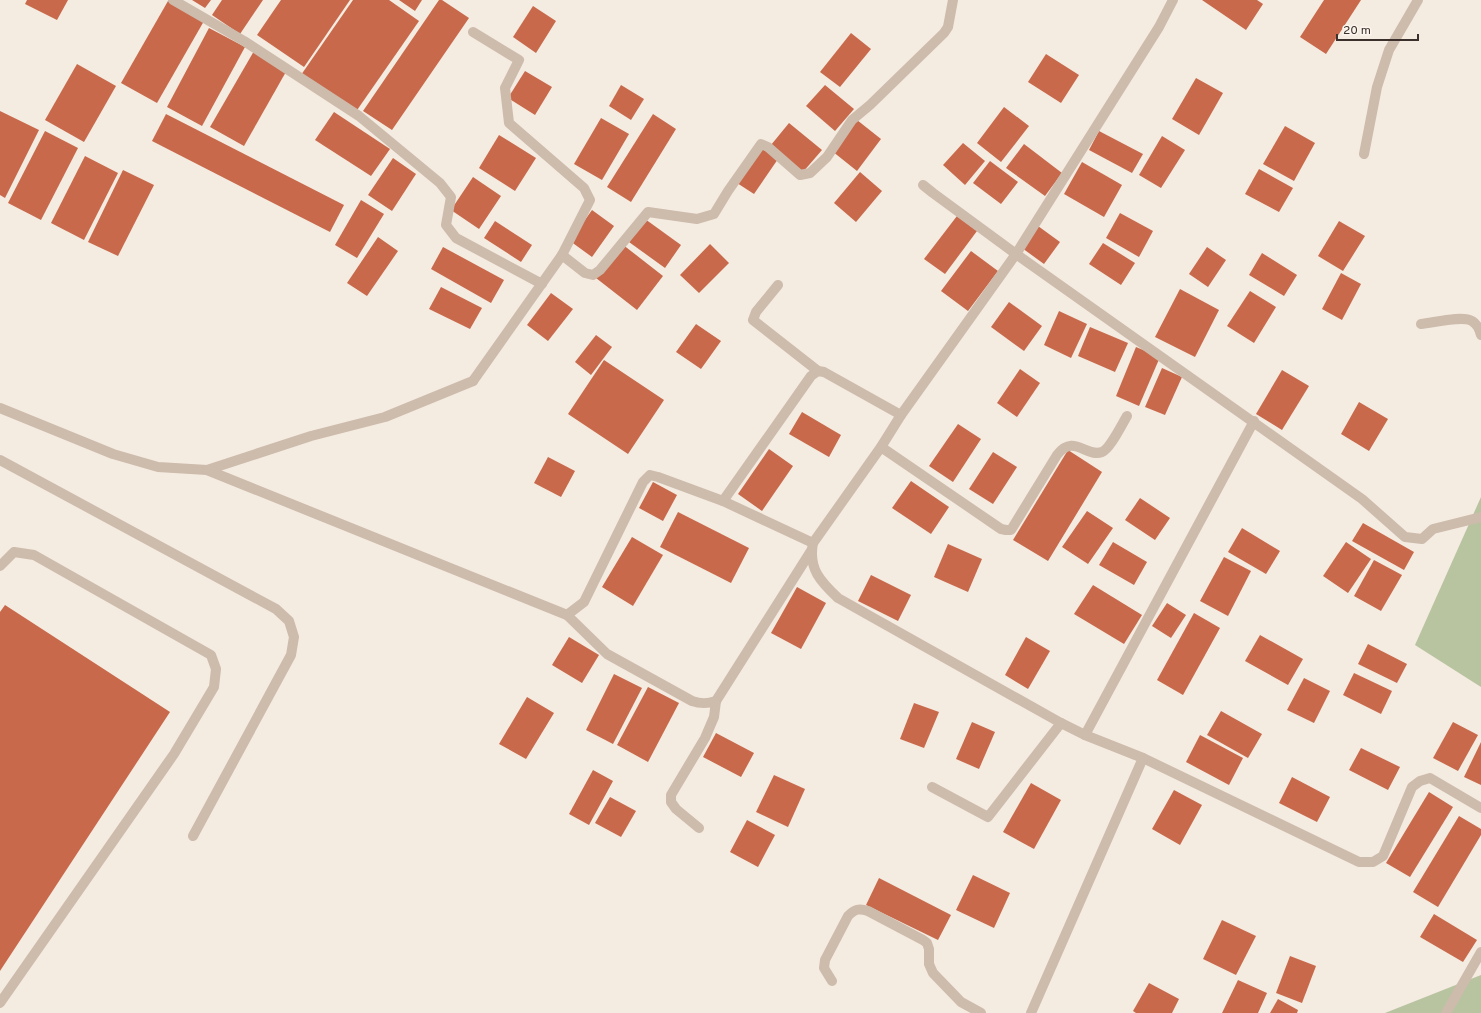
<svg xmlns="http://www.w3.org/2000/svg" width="1481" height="1013" font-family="Overpass,sans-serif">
<rect width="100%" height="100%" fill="#f4ebe1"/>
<g fill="#b8c4a0">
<polygon points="1481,497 1481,687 1415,645"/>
<polygon points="1481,975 1481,1013 1385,1013"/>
</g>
<g fill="#c8694b">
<polygon points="27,0 68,0 57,20 25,4"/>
<polygon points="192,0 211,0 205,8"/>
<polygon points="222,0 263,0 240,34 212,15"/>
<polygon points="281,0 350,0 304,67 257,35"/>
<polygon points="353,0 389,0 419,21 355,113 301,75"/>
<polygon points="399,0 422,0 415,11"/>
<polygon points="439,0 442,0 469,18 392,130 363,111"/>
<polygon points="1202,0 1257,0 1263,4 1246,30"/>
<polygon points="1324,0 1361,0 1326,54 1300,37"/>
<polygon points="168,1 204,21 157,103 121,83"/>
<polygon points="533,6 556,21 536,53 513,37"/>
<polygon points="209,28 245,47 202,126 167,107"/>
<polygon points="851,33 871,49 840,87 820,72"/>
<polygon points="254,51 287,70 244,146 210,127"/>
<polygon points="1046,54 1079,75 1061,103 1028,82"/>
<polygon points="77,64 116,86 84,142 45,120"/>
<polygon points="525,71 552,87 535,115 508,98"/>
<polygon points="1196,78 1223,93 1199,135 1172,119"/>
<polygon points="621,85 644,99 631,120 609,106"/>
<polygon points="825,85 854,109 835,131 806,106"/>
<polygon points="1004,107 1029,126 1001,162 977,143"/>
<polygon points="0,111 39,130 5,198 0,195"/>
<polygon points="334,112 390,149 371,176 315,140"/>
<polygon points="166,114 344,205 330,232 152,141"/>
<polygon points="653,114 676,129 631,202 607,187"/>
<polygon points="601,118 629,134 602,180 574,164"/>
<polygon points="857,120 881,139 857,171 832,151"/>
<polygon points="789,123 822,150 803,172 771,145"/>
<polygon points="1285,126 1315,143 1294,181 1263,164"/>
<polygon points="45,131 78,148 41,220 8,203"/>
<polygon points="1099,131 1143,154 1132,173 1089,150"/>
<polygon points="499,135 536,158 515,191 479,168"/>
<polygon points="1162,136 1185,150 1161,188 1139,175"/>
<polygon points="963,143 985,161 965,185 943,165"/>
<polygon points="1024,144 1062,173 1045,196 1006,168"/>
<polygon points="761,148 778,159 754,194 737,183"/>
<polygon points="85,156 118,173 84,240 51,223"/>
<polygon points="393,158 416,174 392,211 368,195"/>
<polygon points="990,161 1018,182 1001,204 973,183"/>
<polygon points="1082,162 1122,185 1104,217 1064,194"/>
<polygon points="1259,169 1293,188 1279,212 1245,194"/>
<polygon points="123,170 154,185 118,256 88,242"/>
<polygon points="860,172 882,191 856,222 834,203"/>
<polygon points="473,177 501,196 479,229 451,210"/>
<polygon points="361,200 384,214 357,258 335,245"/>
<polygon points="592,210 614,226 592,257 570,241"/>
<polygon points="1120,213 1153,231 1139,257 1106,238"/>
<polygon points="957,216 977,231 945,274 924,259"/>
<polygon points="645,219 681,245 665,268 629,242"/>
<polygon points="495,221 532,245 521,262 484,238"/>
<polygon points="1339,221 1365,236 1343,271 1318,256"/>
<polygon points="1038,226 1060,242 1044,264 1022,248"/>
<polygon points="378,237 398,251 367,296 347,283"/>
<polygon points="1103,243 1135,263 1121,285 1089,264"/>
<polygon points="622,244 663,276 637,310 596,278"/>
<polygon points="710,244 729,263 699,293 680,275"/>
<polygon points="443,247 504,280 491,303 431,269"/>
<polygon points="1207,247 1226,260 1208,287 1189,274"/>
<polygon points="971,251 998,271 968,311 941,291"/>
<polygon points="1262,253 1297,275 1284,296 1249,275"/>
<polygon points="1341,273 1361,284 1342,320 1322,309"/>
<polygon points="441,287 482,308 470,329 429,309"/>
<polygon points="1180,289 1219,310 1195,357 1155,337"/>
<polygon points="1250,291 1276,307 1254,343 1227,326"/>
<polygon points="551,293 573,309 548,341 527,325"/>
<polygon points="1009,302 1042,326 1024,351 991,327"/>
<polygon points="1059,311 1087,324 1071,358 1044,345"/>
<polygon points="696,324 721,341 701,369 676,352"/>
<polygon points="1090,327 1128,343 1115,372 1078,356"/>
<polygon points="596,335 612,347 591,375 575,362"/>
<polygon points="1136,347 1160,357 1139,406 1116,396"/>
<polygon points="604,360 664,400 628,454 568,414"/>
<polygon points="1162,368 1182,377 1165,415 1145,407"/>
<polygon points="1020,369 1040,383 1017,417 997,403"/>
<polygon points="1282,370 1309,386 1282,430 1256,414"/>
<polygon points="1359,402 1388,419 1369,451 1341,434"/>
<polygon points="802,412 841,435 829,457 789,434"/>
<polygon points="958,424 981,439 953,482 929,466"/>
<polygon points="769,449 793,466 762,511 738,494"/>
<polygon points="1068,450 1102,472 1048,561 1013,540"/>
<polygon points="993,452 1017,467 993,504 969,489"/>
<polygon points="548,457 575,471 561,497 534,483"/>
<polygon points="911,481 949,507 931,534 892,508"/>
<polygon points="653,482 677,495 663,521 639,508"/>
<polygon points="1140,498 1170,518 1155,540 1125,520"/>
<polygon points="1087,511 1113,528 1088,564 1062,547"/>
<polygon points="678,512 749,548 731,583 660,547"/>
<polygon points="1363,523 1414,552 1404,570 1352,541"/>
<polygon points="1242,528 1280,551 1266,574 1228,552"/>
<polygon points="632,537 663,555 633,606 602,587"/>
<polygon points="1113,542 1147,562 1134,585 1099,565"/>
<polygon points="1346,542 1371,559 1348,593 1323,576"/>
<polygon points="948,544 982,559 968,592 934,577"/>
<polygon points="1224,557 1251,571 1228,616 1200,601"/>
<polygon points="1374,560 1402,575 1381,611 1354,596"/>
<polygon points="871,575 911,595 898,621 858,601"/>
<polygon points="1093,585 1142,615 1124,644 1074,614"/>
<polygon points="797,587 826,603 801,649 771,633"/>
<polygon points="1167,603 1186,615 1171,638 1152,626"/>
<polygon points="5,605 170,712 0,971 0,612"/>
<polygon points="1194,613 1220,628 1183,695 1157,680"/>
<polygon points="1260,635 1303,659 1288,685 1245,661"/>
<polygon points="569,637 599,655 582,683 552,665"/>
<polygon points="1026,637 1050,651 1028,689 1005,675"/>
<polygon points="1368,644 1407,664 1397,683 1358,664"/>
<polygon points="1354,673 1392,691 1381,714 1343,695"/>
<polygon points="614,674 642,688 613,744 586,730"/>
<polygon points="1304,678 1330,691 1314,723 1287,710"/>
<polygon points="648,687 679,703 648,762 617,745"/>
<polygon points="527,697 554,713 526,759 499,744"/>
<polygon points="914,703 939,712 924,748 900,739"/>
<polygon points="1221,711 1262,734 1248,758 1207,735"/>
<polygon points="972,722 995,732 979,769 956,759"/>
<polygon points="1453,722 1478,735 1458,771 1433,758"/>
<polygon points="716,733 754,753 741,777 703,757"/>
<polygon points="1200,735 1243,758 1229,785 1186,762"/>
<polygon points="1481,742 1481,785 1464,777"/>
<polygon points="1361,748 1400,767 1388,790 1349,770"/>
<polygon points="593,770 613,781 589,825 569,814"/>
<polygon points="774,775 805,789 788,827 756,812"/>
<polygon points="1292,777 1330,797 1317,822 1279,803"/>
<polygon points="1031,783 1061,800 1034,849 1003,832"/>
<polygon points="1174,790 1202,805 1180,845 1152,829"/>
<polygon points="1429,792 1453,807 1410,877 1386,863"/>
<polygon points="610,797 636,811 621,837 595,823"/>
<polygon points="1459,816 1481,829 1481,835 1438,907 1413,892"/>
<polygon points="747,820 775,835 758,867 730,852"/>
<polygon points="973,875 1010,893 994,928 956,910"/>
<polygon points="879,878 951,915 938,940 866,905"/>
<polygon points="1434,914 1477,940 1463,962 1420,937"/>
<polygon points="1222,920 1256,936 1236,975 1203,959"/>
<polygon points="1290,956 1316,966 1302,1003 1276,993"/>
<polygon points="1238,980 1267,993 1258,1013 1222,1013"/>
<polygon points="1149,983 1179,999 1172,1013 1136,1013 1133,1011"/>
<polygon points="1278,999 1298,1010 1297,1013 1270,1013"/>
</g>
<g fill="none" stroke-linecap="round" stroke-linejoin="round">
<g stroke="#cdbbac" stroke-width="10">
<polyline points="0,408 113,454 158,467 207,470 311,436 385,417 473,381"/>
<polyline points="0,460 276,609 289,621 294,637 291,655 193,836"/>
<polyline points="207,470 567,615"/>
<polyline points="0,566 14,552 34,555 211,655 216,669 214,687 174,754 0,1003"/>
</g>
<g stroke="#cdbbac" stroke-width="10">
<polyline points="173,0 244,41 359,116 440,183 451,197 446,225 456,238 542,284"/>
<polyline points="473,32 519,60 505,88 509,123 584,188 590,200 562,255"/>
<polyline points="1364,154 1377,87 1389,50 1418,0"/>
<polyline points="923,185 933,193 1016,254 1362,499 1405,537 1422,539 1433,529 1481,517"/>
<polyline points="778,285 756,312 753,320 818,371"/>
<path d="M1421 324C1433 323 1462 315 1472 321 1478 325 1479 329 1481 335"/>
<polyline points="473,381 562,255 585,273 593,275 600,270 648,212 697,219 714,214 728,191 761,144 768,147 800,175 810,173 827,157 852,120 870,105 944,33 948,27 953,0"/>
<path d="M881 447 1001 529 1006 530H1011L1057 455C1074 433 1086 458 1102 452 1110 449 1122 424 1127 416"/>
<polyline points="723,501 811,376 818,371 824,372 901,415"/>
<path d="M811 551 716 701C707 704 701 704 692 701L607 654 567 615 584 602 643 482 650 475 658 477 723 501 813 543"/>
<polyline points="1085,735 1254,421"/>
<polyline points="1143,758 1359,862 1373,862 1383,856 1412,787 1420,781 1430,778 1481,808"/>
<polyline points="932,787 988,817 1061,723"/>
<polyline points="699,828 676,809 671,802 671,795 705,738 714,717 716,701"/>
<path d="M832 981 824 968 825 960 848 916C855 909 859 908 868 911L923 940 927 943 929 949V964L933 973 961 1002 981 1013"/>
<path d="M1031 1013 1143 758 1085 735 1061 723 838 598C821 582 808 569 813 543L881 447 901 415 1016 254 1159 27 1173 0"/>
<polyline points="1446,1013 1481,952"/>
</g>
</g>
<path d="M1337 34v6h81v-6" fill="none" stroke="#3b302b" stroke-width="2"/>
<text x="1343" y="34" font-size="12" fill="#3b302b" stroke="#fbf5ee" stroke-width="3" paint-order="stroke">20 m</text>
</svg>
